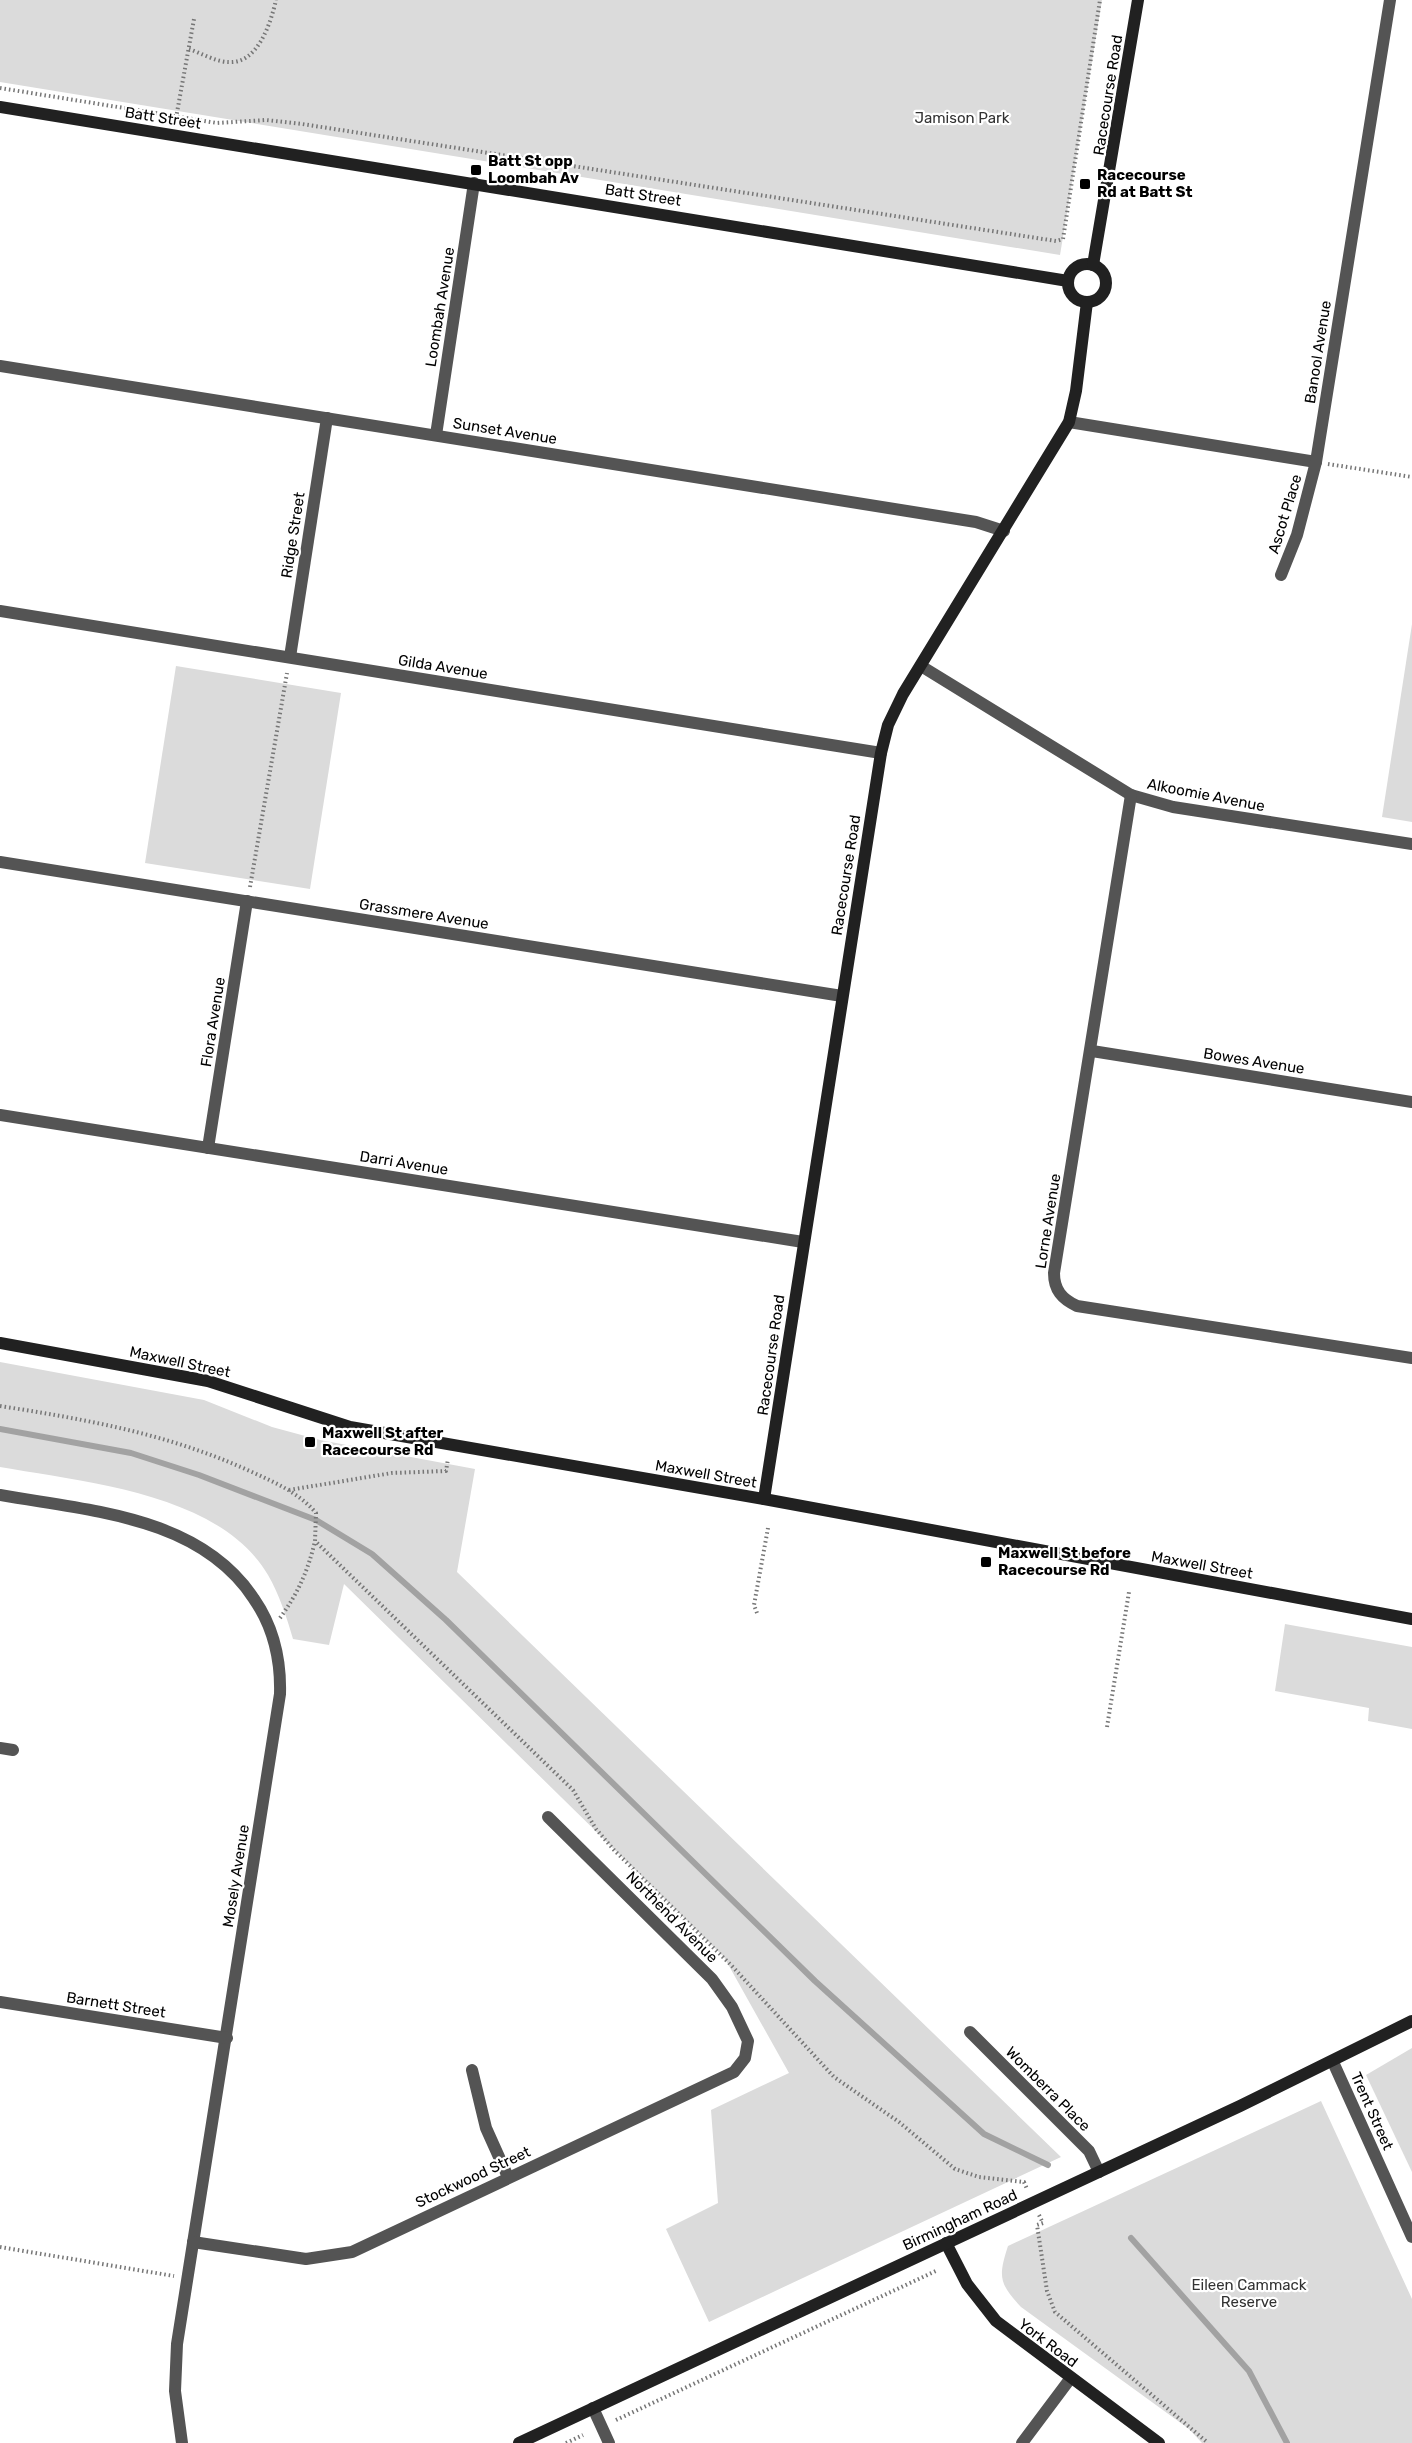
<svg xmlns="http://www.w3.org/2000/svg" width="1412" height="2443" font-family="Rubik,sans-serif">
<rect width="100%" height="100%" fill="#fff"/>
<g fill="#dbdbdb">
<polygon points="0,0 1102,0 1060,255 0,82"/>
<polygon points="1412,624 1412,822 1382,817"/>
<polygon points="176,666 341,693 310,889 145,863"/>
<path d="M0 1362 204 1400 272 1427 320 1440 475 1469 457 1572 1061 2157 709 2322 666 2229 718 2203 711 2110 789 2073 724 1957 344 1584 329 1645 293 1639C287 1618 279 1594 268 1575 220 1493 84 1482 0 1467Z"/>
<polygon points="1285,1624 1412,1647 1412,1729 1368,1721 1369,1708 1275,1691"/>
<polygon points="1412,2048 1412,2172 1366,2075"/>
<path d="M1321 2101 1412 2299V2443H1202L1189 2429 1021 2307C999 2283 998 2277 1008 2246Z"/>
</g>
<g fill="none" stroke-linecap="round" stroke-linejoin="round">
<g stroke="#a2a2a2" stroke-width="6">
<polyline points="0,1429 131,1453 199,1475 316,1520 372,1554 446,1620 815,1981 984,2134 1048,2165"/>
<polyline points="1131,2238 1249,2371 1287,2443"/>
</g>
<g stroke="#767676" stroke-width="4" stroke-dasharray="1.5 3" stroke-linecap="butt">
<path d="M189 49C201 53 216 62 229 62 258 64 271 22 276 0"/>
<polyline points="0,88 217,123 266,120 302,124 1056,241 1063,239 1100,0"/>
<polyline points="176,118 194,19"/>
<polyline points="1328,464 1412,477"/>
<polyline points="250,887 287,673"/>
<path d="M0 1406C89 1420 169 1434 252 1472 276 1483 299 1493 316 1513L315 1541 573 1790 596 1829 614 1850 732 1966 834 2077 899 2122 955 2169 979 2177 1024 2182 1027 2189"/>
<polyline points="289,1490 392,1473 446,1471 448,1459"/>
<polyline points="757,1613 754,1605 768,1528"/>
<path d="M280 1618C298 1593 308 1571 315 1541"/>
<polyline points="1107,1727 1129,1592"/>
<polyline points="1039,2215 1043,2223 1037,2225 1047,2291 1055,2312 1208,2443"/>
<polyline points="0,2247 174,2276"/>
<polyline points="616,2420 938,2270"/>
<polyline points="566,2443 583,2435"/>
</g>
<g stroke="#545454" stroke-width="12">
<polyline points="0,366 976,522 1004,531"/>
<polyline points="1069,422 1316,462"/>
<polyline points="436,435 474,183"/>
<polyline points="1281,575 1297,535 1316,462 1390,0"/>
<polyline points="0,611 881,753"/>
<polyline points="290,657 327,418"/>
<polyline points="921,666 1131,795 1173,807 1412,844"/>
<path d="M1131 795 1054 1273C1054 1290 1062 1299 1077 1306L1412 1358"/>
<polyline points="0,862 842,996"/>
<polyline points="1092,1051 1412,1102"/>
<polyline points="0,1115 803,1242"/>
<polyline points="208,1148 247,901"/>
<path d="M0 1495C89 1511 200 1516 254 1599 274 1628 281 1659 280 1694L177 2344 175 2391 182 2443"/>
<polyline points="0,1748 13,1750"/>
<polyline points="0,2002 227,2038"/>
<polyline points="970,2032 1089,2151 1099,2172"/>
<polyline points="1333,2062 1412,2237"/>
<polyline points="472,2070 486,2128 508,2177"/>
<polyline points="193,2242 306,2259 352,2252 734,2072 745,2058 748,2041 732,2007 712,1979 548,1817"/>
<polyline points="593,2408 609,2443"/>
<polyline points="1022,2443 1070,2379"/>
</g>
<g stroke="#212121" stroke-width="12">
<polyline points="0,107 1068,281"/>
<circle cx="1087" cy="283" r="19"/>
<polyline points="1093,265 1138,0"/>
<polyline points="0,1343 208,1381 350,1427 764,1499 1412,1619"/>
<polyline points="764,1499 881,753 888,725 903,694 1069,422 1076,391 1087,302"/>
<polyline points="946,2243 967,2284 996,2321 1159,2443"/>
<polyline points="519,2443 1240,2106 1412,2021"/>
</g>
</g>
<g fill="#000" stroke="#fff" stroke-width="2">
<rect x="470" y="164" width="12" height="12" rx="3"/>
<rect x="1079" y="178" width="12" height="12" rx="3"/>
<rect x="304" y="1436" width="12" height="12" rx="3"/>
<rect x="980" y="1556" width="12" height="12" rx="3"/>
</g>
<g text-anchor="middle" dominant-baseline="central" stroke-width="4.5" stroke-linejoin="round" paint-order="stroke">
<g font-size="15" fill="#000" stroke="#fff">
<text transform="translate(1108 95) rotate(-81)">Racecourse Road</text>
<text transform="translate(163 118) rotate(9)">Batt Street</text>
<text transform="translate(643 195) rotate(9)">Batt Street</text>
<text transform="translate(440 307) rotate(-81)">Loombah Avenue</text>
<text transform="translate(1318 352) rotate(-81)">Banool Avenue</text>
<text transform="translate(505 431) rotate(9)">Sunset Avenue</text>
<text transform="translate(1285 514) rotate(-73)">Ascot Place</text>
<text transform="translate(293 535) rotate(-81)">Ridge Street</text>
<text transform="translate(443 667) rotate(9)">Gilda Avenue</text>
<text transform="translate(1206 795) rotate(11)">Alkoomie Avenue</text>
<text transform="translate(846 875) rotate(-81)">Racecourse Road</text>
<text transform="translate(424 914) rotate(9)">Grassmere Avenue</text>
<text transform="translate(213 1022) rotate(-81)">Flora Avenue</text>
<text transform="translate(1254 1061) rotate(9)">Bowes Avenue</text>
<text transform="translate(404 1163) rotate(9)">Darri Avenue</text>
<text transform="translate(1048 1221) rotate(-81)">Lorne Avenue</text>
<text transform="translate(771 1355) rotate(-82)">Racecourse Road</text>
<text transform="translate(180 1362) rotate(12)">Maxwell Street</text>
<text transform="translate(706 1474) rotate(10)">Maxwell Street</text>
<text transform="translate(1202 1565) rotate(10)">Maxwell Street</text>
<text transform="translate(236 1876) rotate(-81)">Mosely Avenue</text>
<text transform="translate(672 1917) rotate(45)">Northend Avenue</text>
<text transform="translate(116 2005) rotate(9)">Barnett Street</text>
<text transform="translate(1048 2089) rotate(45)">Womberra Place</text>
<text transform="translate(1372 2111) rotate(66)">Trent Street</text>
<text transform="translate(473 2177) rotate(-25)">Stockwood Street</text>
<text transform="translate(960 2220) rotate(-25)">Birmingham Road</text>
<text transform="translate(1048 2343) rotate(37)">York Road</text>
</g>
<g font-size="15" fill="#323232" stroke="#fff">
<text x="962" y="118">Jamison Park</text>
<text x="1249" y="2285">Eileen Cammack<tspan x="1249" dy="17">Reserve</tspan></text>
</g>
<g font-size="15" font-weight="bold" fill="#000" stroke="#fff" text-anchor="start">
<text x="488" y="161">Batt St opp<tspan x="488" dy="17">Loombah Av</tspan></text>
<text x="1097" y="175">Racecourse<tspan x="1097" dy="17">Rd at Batt St</tspan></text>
<text x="322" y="1433">Maxwell St after<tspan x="322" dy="17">Racecourse Rd</tspan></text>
<text x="998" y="1553">Maxwell St before<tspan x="998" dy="17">Racecourse Rd</tspan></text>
</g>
</g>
</svg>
